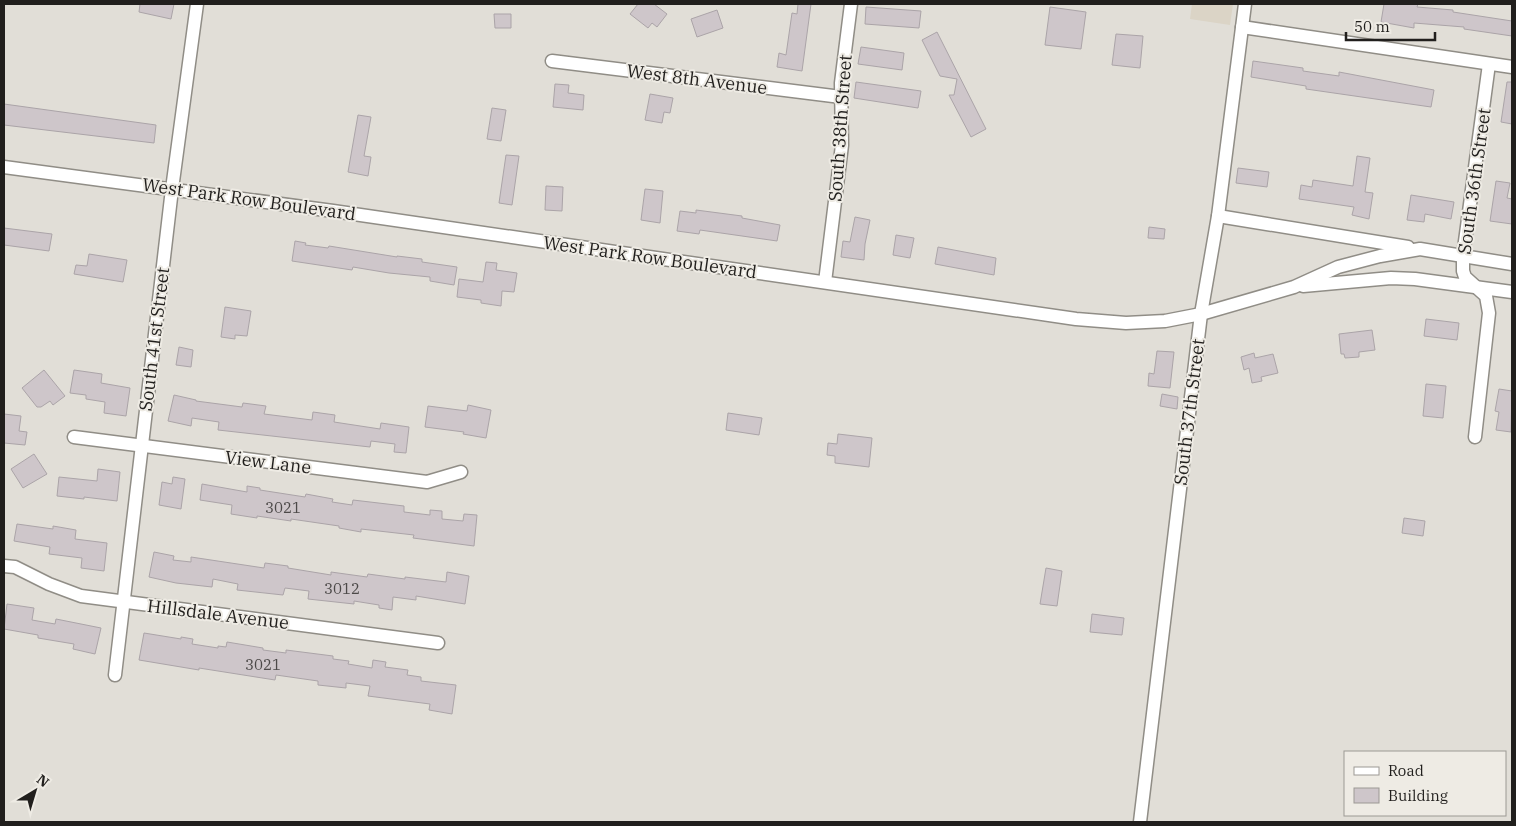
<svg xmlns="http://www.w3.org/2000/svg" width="1516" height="826" font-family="'IBM Plex Serif',serif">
<rect width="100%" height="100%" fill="#e1ded7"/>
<polygon fill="#dbd4c6" points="1192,4 1233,4 1230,25 1190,19"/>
<g fill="#cec6ca" stroke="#aba4a8">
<polygon points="140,4 174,4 171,19 139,12"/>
<polygon points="638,4 654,4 667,14 657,27 652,23 648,28 630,14"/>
<polygon points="798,4 811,4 802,71 777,67 779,53 786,55 792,13 797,14"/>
<polygon points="1384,4 1418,4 1417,7 1453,10 1453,12 1512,21 1512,36 1464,29 1464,27 1414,23 1414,28 1381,22"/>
<polygon points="866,7 921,11 919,28 865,24"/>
<polygon points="1050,7 1086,12 1081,49 1045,45"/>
<polygon points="717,10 723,28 697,37 691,19"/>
<polygon points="494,14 511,14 511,28 495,28"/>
<polygon points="937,32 986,129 971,137 949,95 954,95 957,79 940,76 922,40"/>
<polygon points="1116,34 1143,36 1140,68 1112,65"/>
<polygon points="861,47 904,53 902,70 858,64"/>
<polygon points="1253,61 1303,68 1303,71 1339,76 1339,72 1434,90 1431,107 1306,89 1306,86 1251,77"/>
<polygon points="856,82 921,91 918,108 854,98"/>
<polygon points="1507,82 1512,82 1512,124 1501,122"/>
<polygon points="555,84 569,85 568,93 584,95 583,110 553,107"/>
<polygon points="650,94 673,98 670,113 664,112 662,123 645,120"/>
<polygon points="4,104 156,125 154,143 4,125"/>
<polygon points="492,108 506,110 501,141 487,139"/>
<polygon points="358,115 371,117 364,156 371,157 368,176 348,172"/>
<polygon points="506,155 519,156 512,205 499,203"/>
<polygon points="1357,156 1370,158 1365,192 1373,193 1369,219 1352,215 1354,207 1299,199 1301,185 1312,187 1313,180 1353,186"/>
<polygon points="1238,168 1269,172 1267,187 1236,183"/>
<polygon points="1496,181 1510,183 1507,198 1512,199 1512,224 1490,221"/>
<polygon points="546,186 563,187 562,211 545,210"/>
<polygon points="645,189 663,191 660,223 641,220"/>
<polygon points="1411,195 1454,202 1451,219 1425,214 1424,222 1407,220"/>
<polygon points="696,210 742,216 742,218 780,225 777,241 700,230 699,234 677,231 680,211 696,213"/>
<polygon points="855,217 870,220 865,244 864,260 841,257 843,241 850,242"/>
<polygon points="1149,227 1165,229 1164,239 1148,238"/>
<polygon points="4,228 52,234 49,251 4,245"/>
<polygon points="896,235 914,238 910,258 893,255"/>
<polygon points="295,241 306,243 305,245 328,248 329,246 397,257 397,256 422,259 422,262 457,267 454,285 430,281 430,277 389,273 353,267 352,270 292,261"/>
<polygon points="938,247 996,258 994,275 935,264"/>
<polygon points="89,254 127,260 123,282 74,274 76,265 87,266"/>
<polygon points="486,262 497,263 496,270 517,273 514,292 502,291 501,306 481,303 481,300 457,297 459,279 483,282"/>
<polygon points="225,307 251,311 247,336 235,335 235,339 221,337"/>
<polygon points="1426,319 1459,323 1457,340 1424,336"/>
<polygon points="1372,330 1375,350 1359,352 1359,357 1345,358 1344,354 1341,354 1339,334"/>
<polygon points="179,347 193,350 191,367 176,365"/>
<polygon points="1157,351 1174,352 1170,388 1148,386 1149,373 1154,374"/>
<polygon points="1254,353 1255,358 1273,354 1278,373 1261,377 1262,381 1252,383 1249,368 1244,370 1241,357"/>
<polygon points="44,370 65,396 53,405 50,401 41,407 37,407 22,388"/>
<polygon points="74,370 102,374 101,383 130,388 126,416 104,413 105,402 86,399 86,395 70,393"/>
<polygon points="1426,384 1446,386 1443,418 1423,416"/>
<polygon points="1499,389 1512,391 1511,432 1496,430 1499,412 1495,411"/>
<polygon points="1162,394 1178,397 1177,409 1160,406"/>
<polygon points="174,395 196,400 196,401 242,407 243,403 266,406 264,414 312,420 313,412 335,415 334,422 380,429 381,423 409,427 406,453 394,452 395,444 371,441 370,447 218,430 219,422 192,418 191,426 168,421"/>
<polygon points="468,405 491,410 486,438 463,434 464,432 425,427 428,406 467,411"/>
<polygon points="728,413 762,418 759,435 726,430"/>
<polygon points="4,414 21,416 19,431 27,432 25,445 4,443"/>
<polygon points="838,434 872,438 869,467 835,463 835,456 827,455 828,443 837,444"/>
<polygon points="34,454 47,474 23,488 11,469"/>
<polygon points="98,469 120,472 117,501 84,497 84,499 57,496 59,477 97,481"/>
<polygon points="173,477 185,479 181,509 159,505 162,482 172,484"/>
<polygon points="202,484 247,492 247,486 260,488 260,490 305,497 306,494 333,499 332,502 352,505 353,500 404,506 404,512 430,515 430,510 442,511 442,519 463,521 464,514 477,515 474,546 413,538 414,535 361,529 361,532 339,528 339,526 291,519 291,521 257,516 257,518 231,514 232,505 200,500"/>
<polygon points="1404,518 1425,521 1423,536 1402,533"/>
<polygon points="17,524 53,529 53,526 76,530 75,539 107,543 104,571 81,568 82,558 49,554 50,547 14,541"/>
<polygon points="154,552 174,556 173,560 191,562 191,557 264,568 265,563 288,566 288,568 331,575 331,572 367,577 368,574 405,579 405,577 446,582 447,572 469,576 465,604 416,596 416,600 393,597 392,610 379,608 379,605 354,601 354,604 308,599 309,591 285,588 283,595 237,590 238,584 213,579 212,587 176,583 149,577"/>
<polygon points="1046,568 1062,571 1057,606 1040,604"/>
<polygon points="7,604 34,608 32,620 55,624 56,619 101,628 95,654 73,649 74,644 38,638 38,635 4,629"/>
<polygon points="1092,614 1124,618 1122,635 1090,632"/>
<polygon points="144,633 181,639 181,637 193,639 192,644 218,648 218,646 226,647 227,642 263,648 263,650 286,653 286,650 333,656 333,659 349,661 348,664 372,668 373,660 386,662 385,667 408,670 407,675 421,677 421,681 456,685 452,714 429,710 430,704 368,696 370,686 346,683 346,688 318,685 318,681 276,675 275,680 199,668 199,670 139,660"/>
</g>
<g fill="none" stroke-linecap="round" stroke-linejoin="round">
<g stroke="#908d86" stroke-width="15">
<g id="minor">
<polyline points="1242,27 1512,67"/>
<polyline points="552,61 841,97"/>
<polyline points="4,167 333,211 1076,319 1126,323 1165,321 1201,314 1294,287 1338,267 1380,256 1420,249 1512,264"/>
<polyline points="1218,216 1408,247"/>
<polyline points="825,282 842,145 841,83 851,4"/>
<polyline points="1303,286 1391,278 1415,279 1512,292"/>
<polyline points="74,437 427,482 461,472"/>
<polyline points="1475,437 1489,313 1486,296 1465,277 1463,271 1463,256 1489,64"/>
<polyline points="4,566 15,567 49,584 81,596 438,643"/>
<polyline points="115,675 172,189 197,4"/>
<polyline points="1140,822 1201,314 1218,216 1245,4"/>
</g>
</g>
<use href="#minor" stroke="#fff" stroke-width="12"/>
</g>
<g text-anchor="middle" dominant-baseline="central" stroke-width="4" stroke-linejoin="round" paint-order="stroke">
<g font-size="15" fill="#4c4948">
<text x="283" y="507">3021</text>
<text x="342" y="588">3012</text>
<text x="263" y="664">3021</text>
</g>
<g font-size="18" fill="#211f1d" stroke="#eeebe4">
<text transform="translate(697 79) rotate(7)">West 8th Avenue</text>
<text transform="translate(840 128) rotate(-86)">South 38th Street</text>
<text transform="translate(1474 181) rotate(-82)">South 36th Street</text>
<text transform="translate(249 199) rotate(8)">West Park Row Boulevard</text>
<text transform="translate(650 257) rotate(8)">West Park Row Boulevard</text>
<text transform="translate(154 339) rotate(-83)">South 41st Street</text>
<text transform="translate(1189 412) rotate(-83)">South 37th Street</text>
<text transform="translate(268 462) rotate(7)">View Lane</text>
<text transform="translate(218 614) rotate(7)">Hillsdale Avenue</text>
</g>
</g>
<rect width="1516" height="826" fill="none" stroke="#211f1d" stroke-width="10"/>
<rect x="1344" y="751" width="162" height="65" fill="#eeebe4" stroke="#9c9994"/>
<rect x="1354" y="767" width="25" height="8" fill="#ffffff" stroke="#9c9994"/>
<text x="1388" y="776" font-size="15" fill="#211f1d">Road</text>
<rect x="1354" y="788" width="25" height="15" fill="#cec6ca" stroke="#9c9994"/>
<text x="1388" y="801" font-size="15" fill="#211f1d">Building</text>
<g transform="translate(35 791) rotate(38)" stroke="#eeebe4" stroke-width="4" paint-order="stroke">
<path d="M0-4L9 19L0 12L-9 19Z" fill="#211f1d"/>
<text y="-8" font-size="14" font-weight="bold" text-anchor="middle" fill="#211f1d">N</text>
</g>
<path d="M1346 32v8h89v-8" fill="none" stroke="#211f1d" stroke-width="2.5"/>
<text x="1354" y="32" font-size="15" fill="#211f1d" stroke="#eeebe4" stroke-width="4" paint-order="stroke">50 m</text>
</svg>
